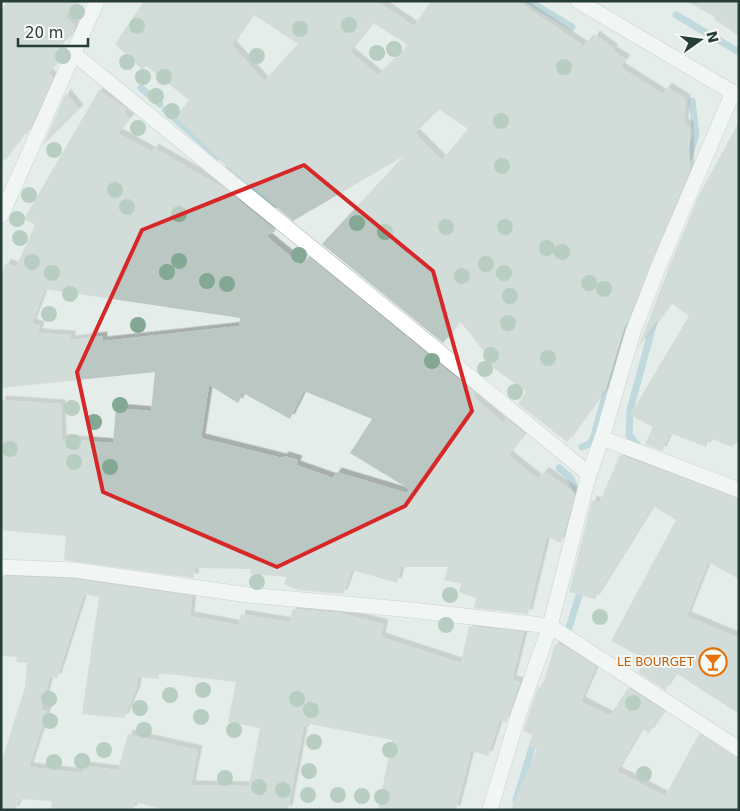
<svg xmlns="http://www.w3.org/2000/svg" width="740" height="811" font-family="'DejaVu Sans',sans-serif">
<defs>
<filter id="shadow"><feDropShadow dx="4.5" dy="-4.5" stdDeviation="0" flood-color="#0004"/></filter>
</defs>
<rect width="100%" height="100%" fill="#e5edea"/>
<g fill="none" stroke-linecap="round" stroke-linejoin="round">
<g stroke="#93c0cc" stroke-width="7">
<polyline points="529,1 572,27"/>
<polyline points="676,15 739,52"/>
<polyline points="141,88 160,104"/>
<polyline points="165,110 218,157"/>
<polyline points="686,165 696,135 692,101"/>
<polyline points="229,168 273,207"/>
<polyline points="582,447 589,444 593,439 625,326"/>
<polyline points="639,447 629,435 630,410 654,322"/>
<polyline points="559,468 570,477 579,497"/>
<polyline points="567,634 582,586"/>
<polyline points="516,800 534,741"/>
</g>
</g>
<g fill="#bbc7c3" fill-rule="evenodd" filter="url(#shadow)">
<polygon points="8,1 80,1 65,16 75,26 72,35 58,48 63,55 59,63 48,72 53,78 27,135 25,133 1,164 1,11"/>
<path d="M144 1H377L414 26 431 1H517L584 46 589 39 592 41 595 35 614 49 612 51 626 59 620 67 663 94 667 87 686 99 684 123 689 126 690 169 624 329 606 389 567 442 518 404 526 392 487 363 490 359 460 321 443 343 322 244 404 156 293 221 222 162 176 117 189 100 146 66 143 70 115 44ZM253 14 298 44 264 81 232 45ZM373 23 408 45 378 75 350 52ZM439 109 468 129 442 160 415 133Z"/>
<polygon points="686,1 739,1 739,36 714,19 715,17"/>
<path d="M99 90 127 109 124 114 130 118 118 133 152 152 154 148 224 188 276 231 266 236 301 265 309 257 475 393 473 396 503 423 506 419 525 434 508 455 538 479 544 472 547 473 575 493 561 543 547 536 528 614 474 608 476 598 459 592 461 584 444 580 448 567H401L397 583 352 570 343 594 298 590 284 584 286 577 250 574 251 569 195 568 194 578 64 560 66 536 1 530V400L61 404 62 439 113 443 116 408 151 411 155 372 1 388V276L6 263 16 267 35 225 24 219ZM45 289 240 318 239 326 103 341V336L71 340V335L38 333 40 326 32 323ZM209 385 238 403 243 393 290 419 304 391 372 419 350 453 409 489 407 493 337 472 333 478 296 465 298 460 285 456 282 458 201 438Z"/>
<polygon points="66,93 79,109 43,145"/>
<polygon points="739,122 739,440 732,447 710,438 706,447 670,433 662,451 645,444 653,427 630,415 689,316 671,303 639,346 669,267 700,193"/>
<polygon points="620,455 739,499 739,579 708,562 687,616 739,638 739,714 676,673 665,690 638,672 647,660 611,641 676,520 653,506 595,599 569,592 592,500 599,503"/>
<path d="M1 576 74 579 192 596 190 616 239 625 241 614 289 622 293 609 340 613 384 624 381 637 461 663 469 626 524 632 512 680 520 682 506 723 500 719 488 756 471 751 456 810H378L392 740 310 724 309 727 304 726 288 810H167L134 802 133 810H51L52 801 19 799 15 810H1V763L25 687 27 663 16 662 17 657 1 656ZM84 594 99 597 82 714 124 718 136 690 138 677 159 679V673L236 682 228 722 260 728 249 786 191 785 198 750 128 734 118 770 83 766 82 773 29 767 47 711 41 710 50 677 57 678Z"/>
<polygon points="555,644 562,645 596,667 581,701 610,716 628,688 664,711 649,733 642,728 617,771 665,796 699,734 739,758 739,810 510,810 537,749 529,747 532,735 523,731 538,687 542,688"/>
</g>
<g fill="none" stroke-linecap="round" stroke-linejoin="round">
<g stroke="#a8b5b1" stroke-width="16">
<g id="street">
<polyline points="73,53 589,474"/>
<polyline points="1,216 97,1"/>
<polyline points="602,438 739,490"/>
<polyline points="1,567 75,570 248,595 412,610 550,626 739,749"/>
</g>
</g>
<g stroke="#a4b8b2" stroke-width="16">
<g id="secondary">
<polyline points="578,1 739,96"/>
<polyline points="490,810 518,716 550,626 589,474 602,438 633,332 660,263 733,92"/>
</g>
</g>
<use href="#street" stroke="#fff" stroke-width="15"/>
<use href="#secondary" stroke="#fff" stroke-width="15"/>
</g>
<g fill="#83a894">
<circle cx="77" cy="12" r="8"/>
<circle cx="349" cy="25" r="8"/>
<circle cx="137" cy="26" r="8"/>
<circle cx="300" cy="29" r="8"/>
<circle cx="394" cy="49" r="8"/>
<circle cx="377" cy="53" r="8"/>
<circle cx="63" cy="56" r="8"/>
<circle cx="257" cy="56" r="8"/>
<circle cx="127" cy="62" r="8"/>
<circle cx="564" cy="67" r="8"/>
<circle cx="143" cy="77" r="8"/>
<circle cx="164" cy="77" r="8"/>
<circle cx="156" cy="96" r="8"/>
<circle cx="172" cy="111" r="8"/>
<circle cx="501" cy="121" r="8"/>
<circle cx="138" cy="128" r="8"/>
<circle cx="54" cy="150" r="8"/>
<circle cx="502" cy="166" r="8"/>
<circle cx="115" cy="190" r="8"/>
<circle cx="29" cy="195" r="8"/>
<circle cx="127" cy="207" r="8"/>
<circle cx="179" cy="214" r="8"/>
<circle cx="17" cy="219" r="8"/>
<circle cx="357" cy="223" r="8"/>
<circle cx="446" cy="227" r="8"/>
<circle cx="505" cy="227" r="8"/>
<circle cx="385" cy="232" r="8"/>
<circle cx="20" cy="238" r="8"/>
<circle cx="547" cy="248" r="8"/>
<circle cx="562" cy="252" r="8"/>
<circle cx="299" cy="255" r="8"/>
<circle cx="179" cy="261" r="8"/>
<circle cx="32" cy="262" r="8"/>
<circle cx="486" cy="264" r="8"/>
<circle cx="167" cy="272" r="8"/>
<circle cx="52" cy="273" r="8"/>
<circle cx="504" cy="273" r="8"/>
<circle cx="462" cy="276" r="8"/>
<circle cx="207" cy="281" r="8"/>
<circle cx="589" cy="283" r="8"/>
<circle cx="227" cy="284" r="8"/>
<circle cx="604" cy="289" r="8"/>
<circle cx="70" cy="294" r="8"/>
<circle cx="510" cy="296" r="8"/>
<circle cx="49" cy="314" r="8"/>
<circle cx="508" cy="323" r="8"/>
<circle cx="138" cy="325" r="8"/>
<circle cx="491" cy="355" r="8"/>
<circle cx="548" cy="358" r="8"/>
<circle cx="432" cy="361" r="8"/>
<circle cx="485" cy="369" r="8"/>
<circle cx="515" cy="392" r="8"/>
<circle cx="120" cy="405" r="8"/>
<circle cx="72" cy="408" r="8"/>
<circle cx="94" cy="422" r="8"/>
<circle cx="73" cy="442" r="8"/>
<circle cx="10" cy="449" r="8"/>
<circle cx="74" cy="462" r="8"/>
<circle cx="110" cy="467" r="8"/>
<circle cx="257" cy="582" r="8"/>
<circle cx="450" cy="595" r="8"/>
<circle cx="600" cy="617" r="8"/>
<circle cx="446" cy="625" r="8"/>
<circle cx="203" cy="690" r="8"/>
<circle cx="170" cy="695" r="8"/>
<circle cx="49" cy="699" r="8"/>
<circle cx="297" cy="699" r="8"/>
<circle cx="633" cy="703" r="8"/>
<circle cx="140" cy="708" r="8"/>
<circle cx="311" cy="710" r="8"/>
<circle cx="201" cy="717" r="8"/>
<circle cx="50" cy="721" r="8"/>
<circle cx="144" cy="730" r="8"/>
<circle cx="234" cy="730" r="8"/>
<circle cx="314" cy="742" r="8"/>
<circle cx="104" cy="750" r="8"/>
<circle cx="390" cy="750" r="8"/>
<circle cx="82" cy="761" r="8"/>
<circle cx="54" cy="762" r="8"/>
<circle cx="309" cy="771" r="8"/>
<circle cx="644" cy="774" r="8"/>
<circle cx="225" cy="778" r="8"/>
<circle cx="259" cy="787" r="8"/>
<circle cx="283" cy="790" r="8"/>
<circle cx="308" cy="795" r="8"/>
<circle cx="338" cy="795" r="8"/>
<circle cx="362" cy="796" r="8"/>
<circle cx="382" cy="797" r="8"/>
</g>
<path d="M0 0H740V811H0ZM304 165 433 271 472 411 405 506 277 567 103 492 77 372 142 230Z" fill="#e5edea" fill-opacity=".55" fill-rule="evenodd"/>
<path fill="none" stroke="#d62828" stroke-width="4" stroke-linejoin="round" d="M304 165 433 271 472 411 405 506 277 567 103 492 77 372 142 230Z"/>
<defs>
<g id="bar-ring" transform="scale(1.4375)"><circle r="9.5" fill="#f5f9f8" stroke="#e8710a" stroke-width="1.5"/><path d="M-6-5H6L.8 .8V4.5H3.5V6h-7V4.5H-.8V.8Z" fill="#e8710a"/></g>
</defs>
<g fill-rule="evenodd">
<use href="#bar-ring" x="713" y="662"/>
</g>
<g text-anchor="middle" dominant-baseline="central" stroke-width="4" stroke-linejoin="round" paint-order="stroke">
<g font-size="12" fill="#c56008" stroke="#f5f9f8" text-anchor="end">
<text x="694" y="662">LE BOURGET</text>
</g>
</g>
<rect width="740" height="811" fill="none" stroke="#263d38" stroke-width="5"/>
<g transform="translate(700 40) rotate(76)" stroke="#f5f9f8" stroke-width="4" paint-order="stroke">
<path d="M0-4L9 19L0 12L-9 19Z" fill="#263d38"/>
<text y="-8" font-size="14" font-weight="bold" text-anchor="middle" fill="#263d38">N</text>
</g>
<path d="M18 38v8h70v-8" fill="none" stroke="#263d38" stroke-width="2.5"/>
<text x="25" y="38" font-size="15" fill="#263d38" stroke="#f5f9f8" stroke-width="4" paint-order="stroke">20 m</text>
</svg>
